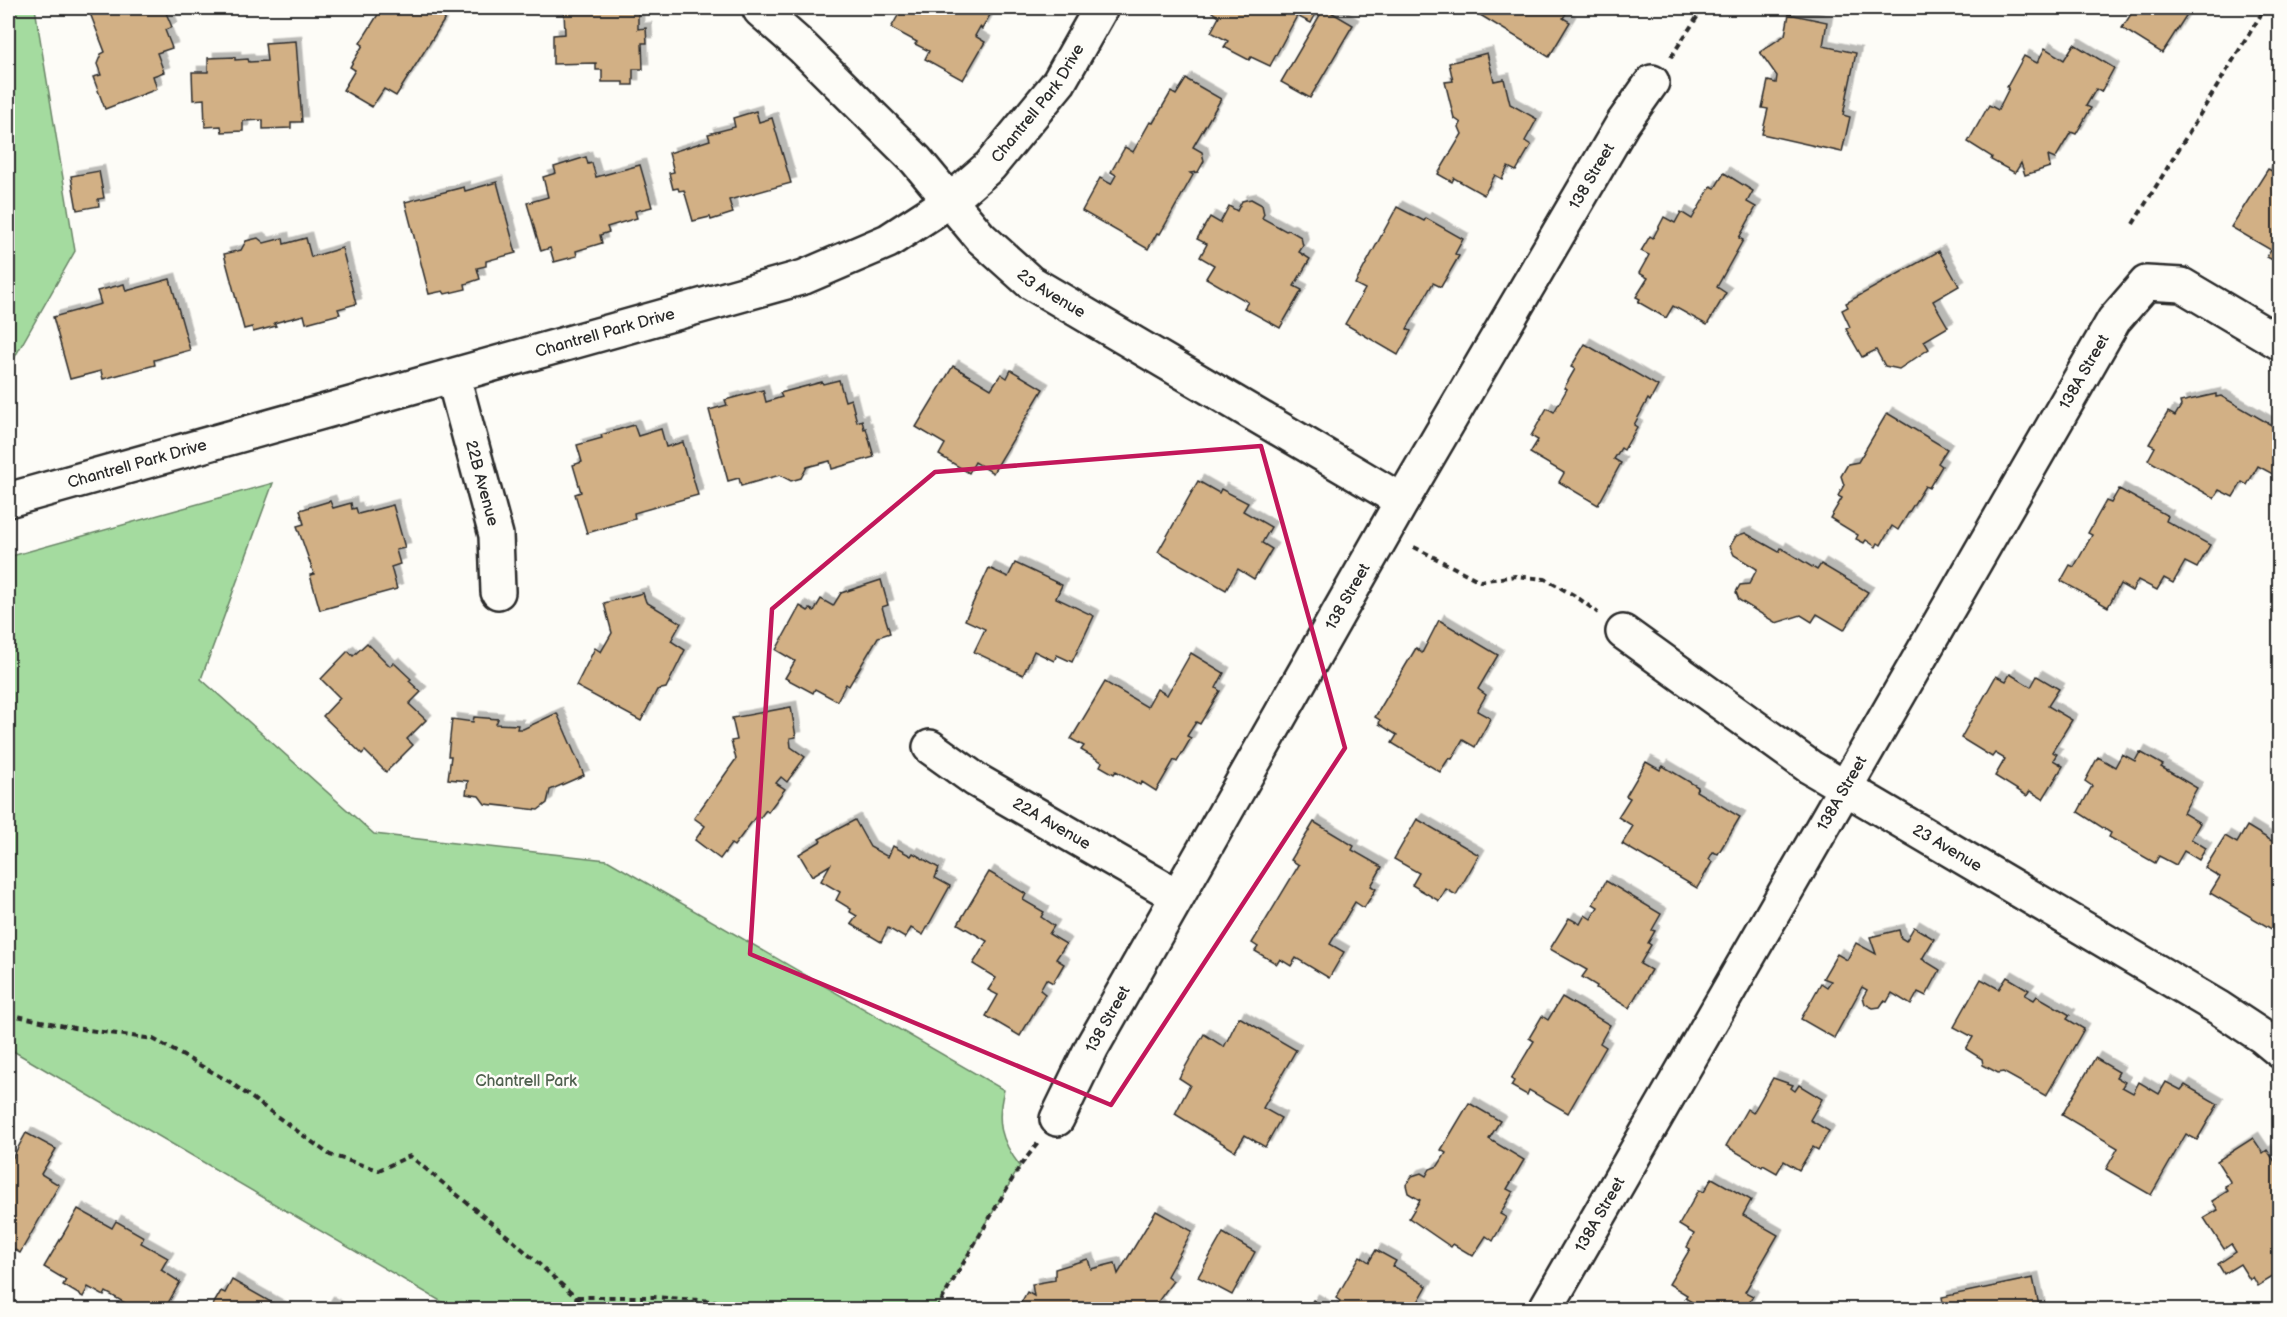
<svg xmlns="http://www.w3.org/2000/svg" width="2287" height="1317" font-family="'Balsamiq Sans',sans-serif">
<defs>
<filter id="shadow"><feDropShadow dx="5.5" dy="-5.5" stdDeviation="0" flood-color="#0004"/></filter>
</defs>
<rect width="100%" height="100%" fill="#fdfcf7"/>
<filter id="ink" filterUnits="userSpaceOnUse"><feTurbulence type="fractalNoise" baseFrequency=".0167" numOctaves="2"/><feDisplacementMap in="SourceGraphic" scale="12" xChannelSelector="R" yChannelSelector="G"/><feConvolveMatrix kernelMatrix="1 2 1 2 8 2 1 2 1" color-interpolation-filters="sRGB"/></filter>
<g filter="url(#ink)">
<g fill="#a4db9f" stroke="#688365" stroke-width="1.5">
<polygon points="8,8 35,8 75,251 8,369"/>
<path d="M273 483 201 679 374 834 607 860 1004 1090C996 1121 1000 1140 1020 1166L936 1309H454L8 1048V557Z"/>
</g>
<g fill="#d2b085" stroke="#2b2b2b" stroke-width="1.5" filter="url(#shadow)">
<polygon points="88,8 164,8 172,27 165,30 172,48 157,53 164,72 153,76 157,89 105,109 93,77 101,75 97,64 101,54 105,52"/>
<polygon points="382,8 444,8 450,11 396,96 384,89 372,107 343,90 355,70 350,67 363,45 360,43"/>
<polygon points="570,8 638,8 638,29 646,28 647,43 642,43 643,69 633,69 633,85 623,85 623,82 602,82 602,70 596,70 596,63 553,64 553,35 565,34 564,12 570,12"/>
<polygon points="899,8 994,8 982,29 980,27 975,36 985,42 963,80 925,59 929,51 915,44 917,42 891,28 900,12 897,10"/>
<polygon points="1214,8 1319,8 1311,23 1297,16 1270,66 1251,57 1249,60 1224,47 1228,41 1211,32 1219,17 1212,12"/>
<polygon points="1324,8 1353,25 1310,98 1281,82"/>
<polygon points="1474,8 1564,8 1562,10 1567,12 1563,18 1570,22 1549,57 1472,10"/>
<polygon points="2135,8 2191,8 2162,53 2122,28"/>
<polygon points="1789,14 1827,22 1823,46 1856,53 1843,115 1850,117 1842,152 1762,134 1768,109 1762,108 1768,81 1776,83 1777,76 1760,52 1785,35"/>
<polygon points="296,41 302,122 291,122 291,128 263,129 263,120 243,121 243,131 222,132 221,126 205,127 204,99 193,100 192,72 208,72 208,58 235,57 235,60 248,59 249,62 267,61 265,43"/>
<polygon points="2074,44 2114,68 2101,92 2096,89 2086,106 2091,108 2076,134 2071,132 2055,159 2048,156 2050,167 2025,175 2021,163 2015,173 1991,160 1992,157 1968,142 1989,105 1998,110 2009,88 2007,87 2024,56 2037,63 2045,48 2064,60"/>
<polygon points="1487,53 1494,81 1504,79 1510,104 1537,119 1525,141 1531,145 1516,171 1508,167 1502,179 1495,175 1484,195 1454,178 1452,182 1438,174 1462,134 1459,127 1461,123 1454,118 1445,82 1453,81 1449,63"/>
<polygon points="1186,79 1221,99 1193,147 1202,152 1204,161 1198,172 1190,173 1193,175 1160,234 1157,233 1148,249 1082,211 1100,178 1111,184 1116,175 1111,172 1125,147 1133,152 1150,122 1153,123 1171,92 1176,95"/>
<polygon points="756,111 759,122 772,118 791,183 729,200 733,213 711,220 710,217 693,221 684,190 679,191 678,188 673,189 669,173 674,172 669,153 710,140 708,134 735,127 733,118"/>
<polygon points="586,157 588,164 592,163 596,177 640,165 652,207 635,211 637,218 607,227 609,232 600,235 602,243 576,251 577,256 554,262 550,248 541,251 527,203 548,197 543,177 556,173 554,167"/>
<polygon points="2268,169 2280,175 2280,264 2267,257 2271,250 2231,227"/>
<polygon points="99,171 104,198 98,199 99,206 77,210 71,176"/>
<polygon points="1724,173 1753,191 1747,202 1756,207 1739,238 1743,240 1717,287 1726,293 1707,325 1673,306 1666,318 1638,302 1640,299 1636,297 1648,278 1639,273 1649,255 1641,251 1650,236 1653,238 1664,217 1675,223 1681,212 1692,219 1711,186 1715,188"/>
<polygon points="497,182 516,253 486,261 486,266 477,268 480,279 465,284 466,289 445,294 443,291 429,294 405,202 464,187 465,191"/>
<polygon points="1251,199 1262,205 1264,214 1262,218 1286,231 1289,230 1301,237 1303,246 1299,252 1310,259 1294,286 1302,290 1280,328 1244,308 1248,302 1206,278 1214,265 1200,257 1207,244 1197,239 1210,217 1220,223 1229,206 1237,211 1242,201"/>
<polygon points="1397,207 1424,221 1426,218 1463,239 1455,254 1459,256 1441,287 1433,283 1407,329 1411,331 1398,355 1345,324 1365,289 1355,284"/>
<polygon points="258,238 264,243 283,238 284,244 306,238 311,257 342,248 356,304 338,309 340,314 306,323 304,315 274,323 276,326 253,332 252,327 244,329 224,254 241,250 246,241"/>
<polygon points="1939,251 1959,286 1933,301 1948,327 1924,341 1929,349 1899,369 1885,366 1876,350 1862,357 1846,329 1850,327 1842,310 1848,307 1846,303"/>
<polygon points="170,279 190,350 154,360 155,365 103,379 101,371 70,379 53,317 101,304 97,291 124,284 126,291"/>
<polygon points="1585,344 1658,386 1650,401 1648,399 1634,425 1637,427 1624,450 1621,448 1614,459 1621,463 1598,505 1559,482 1564,473 1530,453 1538,440 1531,436 1547,408 1554,412 1567,389 1564,388 1575,369 1571,367"/>
<polygon points="953,366 991,389 1001,374 1007,378 1011,370 1043,389 993,473 975,462 969,473 939,455 945,444 916,427"/>
<polygon points="839,380 845,401 851,399 857,422 862,420 864,429 866,428 874,457 832,469 830,461 807,467 801,478 791,481 780,475 741,486 739,478 728,481 709,410 727,405 725,400 763,390 766,402 782,397 780,393 822,382 823,384"/>
<polygon points="2216,394 2216,397 2221,396 2280,430 2280,478 2258,466 2247,485 2242,482 2233,497 2219,490 2214,498 2148,460 2155,447 2149,444 2168,412 2175,416 2181,406 2180,402"/>
<polygon points="1887,413 1947,449 1938,463 1942,466 1929,488 1925,486 1898,530 1892,526 1881,545 1878,543 1876,547 1866,540 1864,543 1856,539 1858,535 1830,518 1842,498 1838,496 1844,485 1841,476 1848,464 1858,462"/>
<polygon points="634,425 638,436 661,429 666,447 683,442 698,495 634,513 635,519 587,533 575,494 581,492 573,465 582,462 577,445 602,438 601,435"/>
<polygon points="1198,481 1219,493 1221,489 1248,503 1243,511 1271,527 1262,543 1272,549 1254,579 1238,569 1226,590 1158,552"/>
<polygon points="2119,489 2168,516 2166,521 2210,545 2197,568 2185,562 2173,583 2164,578 2157,590 2138,580 2132,591 2120,584 2108,607 2061,581 2070,565 2074,567 2092,535 2088,533 2106,501 2111,503"/>
<polygon points="330,501 333,508 351,503 352,509 356,508 358,514 393,505 405,548 396,550 400,564 391,567 397,589 320,610 310,575 314,574 297,526 304,524 300,510"/>
<polygon points="1745,533 1779,552 1781,548 1817,570 1821,564 1868,592 1844,630 1817,614 1812,622 1801,615 1776,623 1739,600 1736,592 1740,585 1749,584 1757,569 1734,555 1730,546 1736,536"/>
<polygon points="1015,563 1062,585 1056,598 1094,616 1072,662 1057,655 1054,661 1034,651 1023,675 974,652 985,629 965,620 989,568 1008,577"/>
<polygon points="881,580 888,605 882,607 890,633 878,637 849,686 846,684 837,701 815,689 813,693 785,678 795,661 776,650 800,606 808,611 810,609 814,611 821,599 833,606 841,593"/>
<polygon points="643,593 646,602 681,623 671,641 685,650 666,688 657,690 641,721 576,686 595,648 601,652 612,633 604,603"/>
<polygon points="1439,620 1498,655 1478,689 1486,695 1477,711 1490,718 1488,723 1475,747 1463,740 1452,759 1449,758 1440,772 1392,743 1397,735 1379,724 1380,720 1375,717 1416,648 1422,653"/>
<polygon points="367,643 390,666 394,663 411,679 409,681 421,692 409,704 426,720 407,739 413,745 386,772 365,751 362,754 323,716 340,698 321,679 348,651 353,656"/>
<polygon points="1191,653 1224,673 1216,688 1220,691 1200,724 1196,722 1187,736 1191,738 1177,762 1174,760 1156,791 1142,782 1140,785 1116,771 1114,774 1100,766 1102,762 1081,750 1084,746 1071,739 1105,682 1147,707 1157,689 1167,695"/>
<polygon points="2010,674 2031,687 2037,676 2059,689 2048,706 2072,720 2052,752 2057,754 2053,760 2063,766 2043,799 2030,791 2027,796 1995,776 2005,759 1995,753 1992,757 1961,738 1996,676 2006,681"/>
<polygon points="791,707 796,737 790,738 791,747 805,757 787,782 781,777 776,783 785,789 768,812 766,810 760,818 757,815 734,846 731,844 720,859 695,840 705,826 694,818 736,759 731,741 737,740 732,718"/>
<polygon points="557,713 584,775 550,790 547,803 538,810 485,804 479,796 466,794 468,781 448,779 451,756 448,756 452,719 473,722 474,717 498,719 496,724 518,725 517,729 523,729"/>
<polygon points="2140,752 2163,765 2161,767 2197,788 2183,813 2200,823 2191,839 2206,848 2199,860 2184,851 2176,865 2159,856 2155,863 2109,837 2111,833 2078,812 2092,786 2085,781 2098,757 2115,767 2122,754 2135,761"/>
<polygon points="1646,762 1660,770 1663,766 1698,787 1696,791 1740,817 1718,854 1713,852 1709,859 1712,862 1697,888 1622,844 1633,826 1618,817 1630,798 1626,796"/>
<polygon points="1417,819 1479,855 1456,895 1446,889 1439,901 1412,885 1419,873 1394,859"/>
<polygon points="855,820 870,847 888,857 893,846 911,856 913,853 939,868 935,878 950,886 923,935 911,928 905,938 888,928 881,942 851,924 857,916 850,912 851,909 836,900 840,892 821,881 830,865 812,876 799,854 821,841 819,839"/>
<polygon points="1314,822 1354,846 1352,850 1382,867 1371,886 1376,889 1364,908 1355,902 1330,944 1344,952 1329,978 1296,958 1291,966 1280,959 1277,964 1255,951 1258,947 1252,943 1299,865 1291,860"/>
<polygon points="2247,826 2280,846 2280,934 2210,893 2220,877 2205,868 2225,836 2237,843"/>
<polygon points="989,872 1026,894 1023,900 1044,912 1041,917 1054,926 1049,934 1066,944 1056,959 1064,964 1053,983 1046,979 1040,990 1045,994 1020,1036 986,1016 998,995 988,990 996,978 973,964 987,941 958,924"/>
<polygon points="1606,881 1661,914 1652,930 1655,931 1648,943 1651,945 1640,964 1651,970 1629,1008 1596,988 1597,986 1582,977 1587,970 1550,949 1569,918 1580,924 1585,915 1591,919 1598,907 1593,904"/>
<polygon points="1914,927 1934,939 1922,959 1940,970 1926,996 1918,992 1911,1005 1892,993 1887,1002 1884,1001 1880,1007 1873,1008 1865,1004 1863,997 1867,990 1862,987 1834,1038 1801,1019 1821,983 1827,987 1831,981 1823,978 1837,954 1847,960 1856,943 1876,954 1870,937 1899,930 1901,938 1906,941"/>
<polygon points="2007,977 2029,990 2025,995 2034,1000 2037,996 2070,1015 2067,1019 2084,1029 2046,1096 2003,1072 1998,1073 1983,1065 1982,1059 1966,1049 1973,1037 1954,1027 1981,979 1999,989"/>
<polygon points="1562,997 1610,1025 1600,1043 1606,1047 1568,1113 1529,1090 1527,1095 1511,1086 1514,1081 1511,1079 1534,1041 1529,1038 1542,1016 1548,1020"/>
<polygon points="1239,1017 1296,1050 1263,1108 1281,1118 1265,1147 1245,1135 1235,1151 1175,1114 1190,1085 1179,1078 1204,1034 1224,1047"/>
<polygon points="2095,1058 2119,1072 2116,1077 2125,1082 2122,1087 2133,1093 2139,1082 2159,1094 2166,1082 2181,1090 2185,1085 2218,1104 2197,1140 2186,1134 2151,1195 2106,1169 2118,1148 2062,1115"/>
<polygon points="1773,1078 1793,1085 1791,1088 1795,1091 1799,1085 1822,1099 1810,1120 1829,1131 1818,1150 1813,1147 1799,1170 1784,1161 1777,1173 1763,1165 1762,1167 1726,1146 1747,1109 1753,1113"/>
<polygon points="1469,1103 1500,1121 1489,1139 1524,1160 1507,1189 1513,1192 1500,1214 1506,1217 1493,1241 1486,1236 1473,1256 1453,1244 1451,1247 1409,1218 1420,1200 1408,1193 1406,1185 1412,1176 1421,1173 1426,1176 1430,1169 1438,1166 1446,1153 1441,1150"/>
<polygon points="26,1133 56,1149 41,1174 59,1185 20,1253 8,1246 8,1166"/>
<polygon points="2253,1138 2263,1153 2267,1150 2280,1169 2280,1193 2275,1196 2280,1202 2280,1268 2274,1272 2276,1275 2258,1286 2253,1277 2250,1280 2240,1264 2224,1274 2218,1264 2236,1252 2231,1244 2224,1249 2204,1218 2218,1210 2212,1201 2228,1191 2225,1186 2231,1183 2217,1161"/>
<polygon points="1712,1178 1751,1200 1743,1215 1778,1235 1745,1292 1753,1296 1745,1310 1705,1310 1685,1298 1687,1295 1669,1284 1690,1249 1687,1247 1694,1234 1679,1225 1699,1190 1704,1192"/>
<polygon points="78,1209 112,1228 116,1221 144,1237 141,1243 168,1258 161,1270 180,1282 164,1310 132,1310 126,1306 127,1304 106,1292 104,1296 88,1287 83,1297 63,1285 66,1280 44,1267"/>
<polygon points="1156,1211 1192,1231 1167,1276 1173,1281 1157,1303 1162,1310 1017,1310 1027,1292 1034,1296 1032,1284 1055,1280 1055,1269 1088,1259 1091,1269 1115,1263 1118,1274"/>
<polygon points="1223,1233 1255,1252 1232,1295 1198,1277"/>
<polygon points="1376,1250 1396,1261 1393,1266 1427,1286 1418,1302 1425,1306 1423,1310 1335,1310 1340,1301 1336,1298 1360,1256 1369,1262"/>
<polygon points="2033,1278 2040,1310 1941,1310 1944,1309 1942,1297"/>
<polygon points="232,1280 285,1310 210,1310 221,1291 225,1293"/>
<polygon points="1313,1300 1330,1310 1307,1310"/>
<polygon points="328,1302 341,1310 323,1310"/>
</g>
<g fill="none" stroke-linecap="round" stroke-linejoin="round">
<g stroke="#2b2b2b" stroke-width="38">
<g id="minor">
<path id="s1" d="M760 10 802 47 916 160 980 237 1030 282 1402 501"/>
<path id="s2" d="M453 376 496 535 498 592"/>
<path id="s3" d="M8 500 804 277 888 241 951 200 990 166 1059 82 1101 8"/>
<path id="s4" d="M1623 632 1810 767 2219 1008 2263 1037 2280 1051"/>
<path id="s5" d="M930 747 976 780 1177 896"/>
<path id="s6" d="M1057 1119 1092 1047 1402 501 1623 123 1652 82"/>
<path id="s7" d="M1545 1310 2114 320 2146 283 2182 285 2280 343"/>
</g>
</g>
<g stroke="#2b2b2b" stroke-width="4" stroke-dasharray="6 4.5" stroke-linecap="butt">
<polyline points="1671,57 1703,8"/>
<polyline points="2133,224 2265,8"/>
<polyline points="1414,547 1480,581 1515,576 1545,579 1577,597 1598,613"/>
<polyline points="8,1014 74,1028 153,1039 230,1082 330,1155 379,1170 410,1156 511,1239 590,1310"/>
<polyline points="577,1297 653,1297 714,1301 744,1310"/>
<polyline points="936,1310 1020,1166 1038,1143"/>
</g>
<use href="#minor" stroke="#fdfcf7" stroke-width="33"/>
</g>
</g>
<path fill="none" stroke="#c2185b" stroke-width="4.5" stroke-linejoin="round" d="M1261 446 1345 748 1111 1105 750 954 772 609 935 472Z"/>
<g text-anchor="middle" dominant-baseline="central" stroke-width="5" stroke-linejoin="round" paint-order="stroke">
<g font-size="16" fill="#2b2b2b" stroke="#fdfcf7">
<text stroke="none"><textPath href="#s3" startOffset="1124">Chantrell Park Drive</textPath></text>
<text stroke="none"><textPath href="#s6" startOffset="1084">138 Street</textPath></text>
<text stroke="none"><textPath href="#s1" startOffset="408">23 Avenue</textPath></text>
<text stroke="none"><textPath href="#s3" startOffset="620">Chantrell Park Drive</textPath></text>
<text stroke="none"><textPath href="#s7" startOffset="1082">138A Street</textPath></text>
<text stroke="none"><textPath href="#s3" startOffset="134">Chantrell Park Drive</textPath></text>
<text stroke="none"><textPath href="#s2" startOffset="111">22B Avenue</textPath></text>
<text stroke="none"><textPath href="#s6" startOffset="598">138 Street</textPath></text>
<text stroke="none"><textPath href="#s7" startOffset="596">138A Street</textPath></text>
<text stroke="none"><textPath href="#s5" startOffset="144">22A Avenue</textPath></text>
<text stroke="none"><textPath href="#s4" startOffset="390">23 Avenue</textPath></text>
<text stroke="none"><textPath href="#s6" startOffset="112">138 Street</textPath></text>
<text stroke="none"><textPath href="#s7" startOffset="110">138A Street</textPath></text>
</g>
<g font-size="16" fill="#4f604e" stroke="#fdfcf7">
<text x="526" y="1081">Chantrell Park</text>
</g>
</g>
<rect width="2287" height="1317" fill="none" stroke="#fdfcf7" stroke-width="30"/>
<rect x="15" y="15" width="2257" height="1287" fill="none" stroke="#2b2b2b" stroke-width="2" filter="url(#ink)"/>
</svg>
